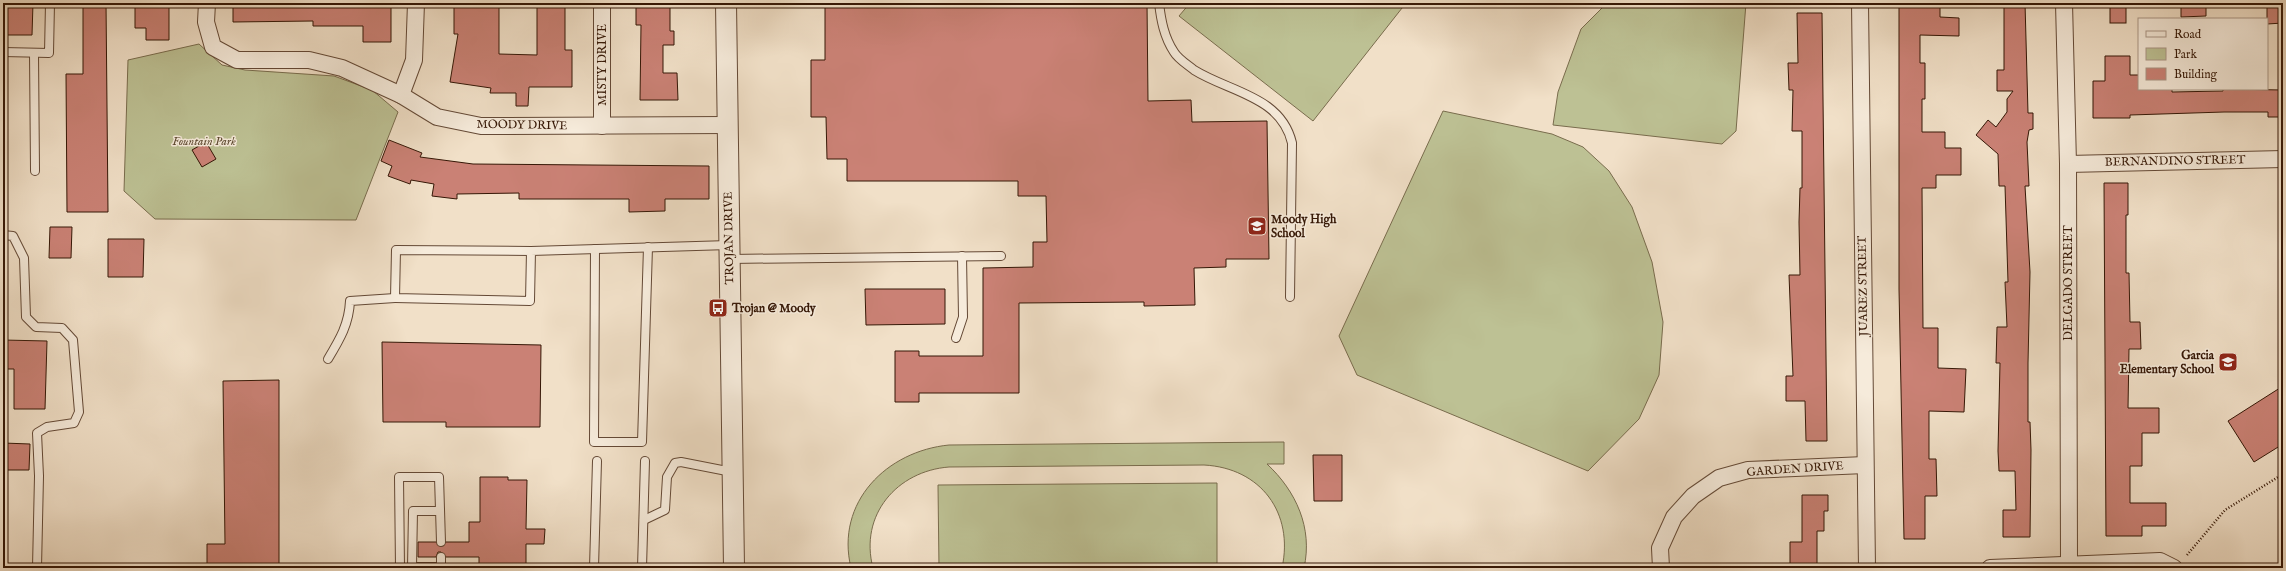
<svg xmlns="http://www.w3.org/2000/svg" width="2286" height="571" font-family="'IM FELL English',serif">
<rect width="100%" height="100%" fill="#f1e0c8"/>
<filter id="stains"><feTurbulence type="fractalNoise" baseFrequency=".005" numOctaves="4"/><feColorMatrix values="0 0 0 0 .2 0 0 0 0 .09 0 0 0 0 .02 0 0 0 .5 -.17"/></filter>
<radialGradient id="worn" r=".72"><stop offset=".6" stop-color="#630" stop-opacity="0"/><stop offset="1" stop-color="#630" stop-opacity=".3"/></radialGradient>
<g fill="#bdc194" stroke="#796c4d">
<polygon points="1190,3 1406,3 1313,121 1179,16"/>
<polygon points="1607,3 1746,3 1736,131 1722,144 1553,125 1558,92 1581,29"/>
<polygon points="199,44 222,65 245,70 334,76 372,90 398,112 356,220 155,219 124,191 128,60"/>
<polygon points="1443,111 1552,134 1583,147 1609,171 1632,207 1652,262 1663,322 1659,375 1639,419 1588,471 1357,375 1339,336"/>
<path d="M1284 442V464H1267C1296 491 1313 528 1304 568H1282C1294 513 1261 468 1204 465L949 467C897 471 859 515 873 568H851C835 502 887 451 949 445Z"/>
<polygon points="1217,483 1217,568 939,568 938,485"/>
</g>
<g fill="#ca8175" stroke="#351706">
<polygon points="3,3 33,3 32,35 3,35"/>
<polygon points="83,3 106,3 108,212 67,212 66,74 83,74"/>
<polygon points="233,3 391,4 391,42 363,42 363,26 313,26 313,21 233,22"/>
<polygon points="454,3 499,3 499,54 537,55 537,3 565,3 565,50 572,50 572,87 529,87 528,106 516,106 516,93 490,93 491,88 450,82 458,34 454,34"/>
<polygon points="636,3 670,3 670,31 674,31 674,45 663,45 663,73 677,73 678,100 640,100 641,25 636,25"/>
<polygon points="825,3 1147,3 1148,101 1191,100 1192,122 1267,121 1269,259 1226,259 1226,267 1194,268 1195,305 1144,306 1144,302 1019,303 1019,393 919,393 919,402 895,402 895,351 919,351 919,356 983,356 983,268 1033,267 1033,242 1047,242 1046,196 1018,196 1018,181 847,181 847,159 827,159 826,117 811,117 811,60 825,60"/>
<polygon points="1899,3 1940,3 1940,17 1959,18 1959,36 1920,35 1920,63 1925,63 1925,99 1922,99 1922,132 1945,132 1945,148 1961,148 1961,175 1936,175 1936,188 1922,188 1923,328 1938,328 1938,368 1966,369 1964,412 1929,411 1929,459 1936,459 1937,496 1925,496 1925,539 1904,539 1899,289"/>
<polygon points="2004,3 2025,3 2028,113 2033,113 2033,129 2029,130 2027,142 2029,186 2025,186 2030,272 2028,363 2028,422 2030,422 2031,450 2030,537 2003,537 2003,510 2016,510 2015,471 1999,471 1998,451 2000,363 1996,363 1997,327 2007,327 2005,282 2008,282 2005,186 1999,186 1998,154 1976,135 1988,120 1996,127 2007,112 2007,99 2013,91 1997,91 1997,70 2004,70"/>
<rect x="2110" y="3" width="16" height="20"/>
<polygon points="2181,3 2206,3 2206,16 2181,17"/>
<polygon points="2267,3 2283,3 2283,23 2267,24"/>
<polygon points="169,5 169,40 146,40 146,28 135,28 135,6"/>
<polygon points="1797,13 1822,13 1827,441 1806,441 1805,401 1786,401 1786,376 1793,376 1789,275 1800,275 1799,222 1800,188 1802,188 1802,131 1792,131 1793,90 1789,90 1788,63 1798,63"/>
<polygon points="2105,56 2130,56 2130,75 2139,75 2139,89 2172,89 2172,92 2223,91 2223,89 2283,90 2283,117 2268,117 2268,112 2224,112 2130,115 2130,118 2093,118 2093,81 2105,81"/>
<polygon points="389,140 422,153 420,157 473,164 709,166 709,199 665,199 665,211 629,212 629,199 519,199 519,193 457,194 457,199 432,196 434,184 411,180 410,184 388,176 392,166 381,161"/>
<polygon points="206,142 216,159 202,167 192,150"/>
<polygon points="2104,183 2128,183 2128,215 2126,215 2126,273 2129,273 2130,322 2140,322 2141,349 2129,349 2128,408 2159,408 2159,433 2142,433 2142,466 2130,466 2130,503 2166,503 2166,526 2142,526 2142,536 2106,536"/>
<polygon points="50,227 72,227 71,258 49,258"/>
<polygon points="108,239 144,239 143,277 108,277"/>
<polygon points="865,289 945,289 945,324 866,325"/>
<polygon points="3,340 47,341 45,409 14,409 14,369 3,369"/>
<polygon points="382,342 541,345 540,427 446,427 446,422 383,422"/>
<polygon points="279,380 279,568 207,568 207,544 225,544 223,381"/>
<polygon points="2283,386 2283,444 2254,462 2228,421"/>
<polygon points="3,443 30,444 29,470 3,470"/>
<polygon points="1313,455 1342,455 1342,501 1314,501"/>
<polygon points="480,477 508,477 508,480 527,480 526,529 545,529 544,544 526,544 526,568 479,568 479,557 446,557 441,552 438,552 436,557 418,557 418,542 436,542 441,547 446,542 469,542 469,522 480,522"/>
<polygon points="1802,495 1828,495 1828,511 1824,511 1824,531 1817,531 1817,568 1790,568 1790,542 1802,542"/>
</g>
<g fill="none" stroke-linecap="round" stroke-linejoin="round">
<g stroke="#644936" stroke-width="10">
<g id="service">
<path d="M1159 3C1161 20 1164 37 1174 52 1178 59 1188 65 1194 70 1229 92 1281 96 1292 143L1290 297"/>
<polyline points="3,52 49,53 50,3"/>
<polyline points="34,53 35,171"/>
<polyline points="3,235 13,236 24,258 26,317 36,327 62,328 73,340 79,412 74,423 47,427 37,433 39,476 37,568"/>
<polyline points="595,249 594,442 642,442 648,247"/>
<polyline points="531,251 530,301 395,298 396,250 531,251 729,245"/>
<polyline points="730,259 1001,256"/>
<polyline points="956,338 963,317 962,256"/>
<path d="M328 359C340 339 349 324 350 301L395 298"/>
<polyline points="440,511 413,511 412,567 441,567"/>
<polyline points="644,520 665,510 667,477 675,463 681,462 732,472"/>
<polyline points="400,568 399,477 439,477 441,542"/>
<polyline points="441,568 441,557"/>
<polyline points="594,568 597,461"/>
<polyline points="642,568 645,461"/>
</g>
</g>
<g stroke="#644936" stroke-width="18">
<g id="minor">
<polyline points="207,3 206,22 213,47 237,60 309,60 342,68 401,95 437,117 481,126 728,125"/>
<polyline points="1860,3 1867,568"/>
<polyline points="2064,3 2068,164 2069,564"/>
<polyline points="401,95 414,60 416,3"/>
<polyline points="602,126 602,3"/>
<polyline points="2068,164 2283,159"/>
<polyline points="1661,568 1660,548 1674,517 1693,496 1719,478 1748,470 1865,465"/>
<polyline points="1990,568 2160,561 2174,568"/>
</g>
</g>
<g stroke="#644936" stroke-width="22">
<polyline id="tertiary" points="726,3 734,568"/>
</g>
<polyline stroke="#351706" stroke-width="2.5" stroke-dasharray="1 2" stroke-linecap="butt" points="2187,555 2225,510 2283,474"/>
<use href="#service" stroke="#f6ebdb" stroke-width="8"/>
<use href="#minor" stroke="#f6ebdb" stroke-width="16"/>
<use href="#tertiary" stroke="#f6ebdb" stroke-width="20"/>
</g>
<defs>
<g id="school-square" transform="scale(1)"><rect x="-9" y="-9" width="18" height="18" rx="4" fill="#8f2418" stroke="#f6ebdb"/><path d="M0-5L7-2L0 1L-7-2ZM-4 1L0 2.5L4 1V4Q0 6-4 4Z" fill="#fff"/></g>
<g id="bus-square" transform="scale(1)"><rect x="-9" y="-9" width="18" height="18" rx="4" fill="#8f2418" stroke="#f6ebdb"/><path d="M-5-6H5V4H4V6H2V4H-2V6H-4V4H-5ZM-3.5-4V0h7V-4ZM-3.5 1.2v1.5H-2V1.2ZM2 1.2v1.5H3.5V1.2Z" fill="#fff"/></g>
</defs>
<g fill-rule="evenodd">
<use href="#school-square" x="1257" y="226"/>
<use href="#bus-square" x="718" y="308"/>
<use href="#school-square" x="2228" y="362"/>
</g>
<g text-anchor="middle" dominant-baseline="central" stroke-width="3" stroke-linejoin="round" paint-order="stroke">
<g font-size="12" fill="#351706" stroke="#f6ebdb">
<text transform="translate(602 65) rotate(-90)">MISTY DRIVE</text>
<text transform="translate(522 125) rotate(1)">MOODY DRIVE</text>
<text transform="translate(2175 161) rotate(-1)">BERNANDINO STREET</text>
<text transform="translate(729 238) rotate(-91)">TROJAN DRIVE</text>
<text transform="translate(2068 283) rotate(-90)">DELGADO STREET</text>
<text transform="translate(1863 286) rotate(-91)">JUAREZ STREET</text>
<text transform="translate(1795 469) rotate(-4)">GARDEN DRIVE</text>
</g>
<g font-size="12" font-style="italic" fill="#5e4a31" stroke="#f6ebdb">
<text x="204" y="141">Fountain Park</text>
</g>
<g font-size="12" font-weight="bold" fill="#351706" stroke="#f6ebdb" text-anchor="start">
<text x="1271" y="219">Moody High<tspan x="1271" dy="14">School</tspan></text>
<text x="732" y="308">Trojan @ Moody</text>
<text x="2214" y="355" text-anchor="end">Garcia<tspan x="2214" dy="14">Elementary School</tspan></text>
</g>
</g>
<rect width="2286" height="571" fill="none" stroke="#f1e0c8" stroke-width="16"/>
<rect x="4" y="4" width="2278" height="563" fill="none" stroke="#351706" stroke-width="2"/>
<rect x="8" y="8" width="2270" height="555" fill="none" stroke="#351706"/>
<rect x="2138" y="18" width="130" height="72" fill="#f6ebdb" stroke="#a99686"/>
<rect x="2146" y="31" width="20" height="6" fill="#f6ebdb" stroke="#a99686"/>
<text x="2174" y="38" font-size="12" fill="#351706">Road</text>
<rect x="2146" y="48" width="20" height="12" fill="#bdc194" stroke="#a99686"/>
<text x="2174" y="58" font-size="12" fill="#351706">Park</text>
<rect x="2146" y="68" width="20" height="12" fill="#ca8175" stroke="#a99686"/>
<text x="2174" y="78" font-size="12" fill="#351706">Building</text>
<rect width="100%" height="100%" filter="url(#stains)"/>
<rect width="100%" height="100%" fill="url(#worn)"/>
</svg>
